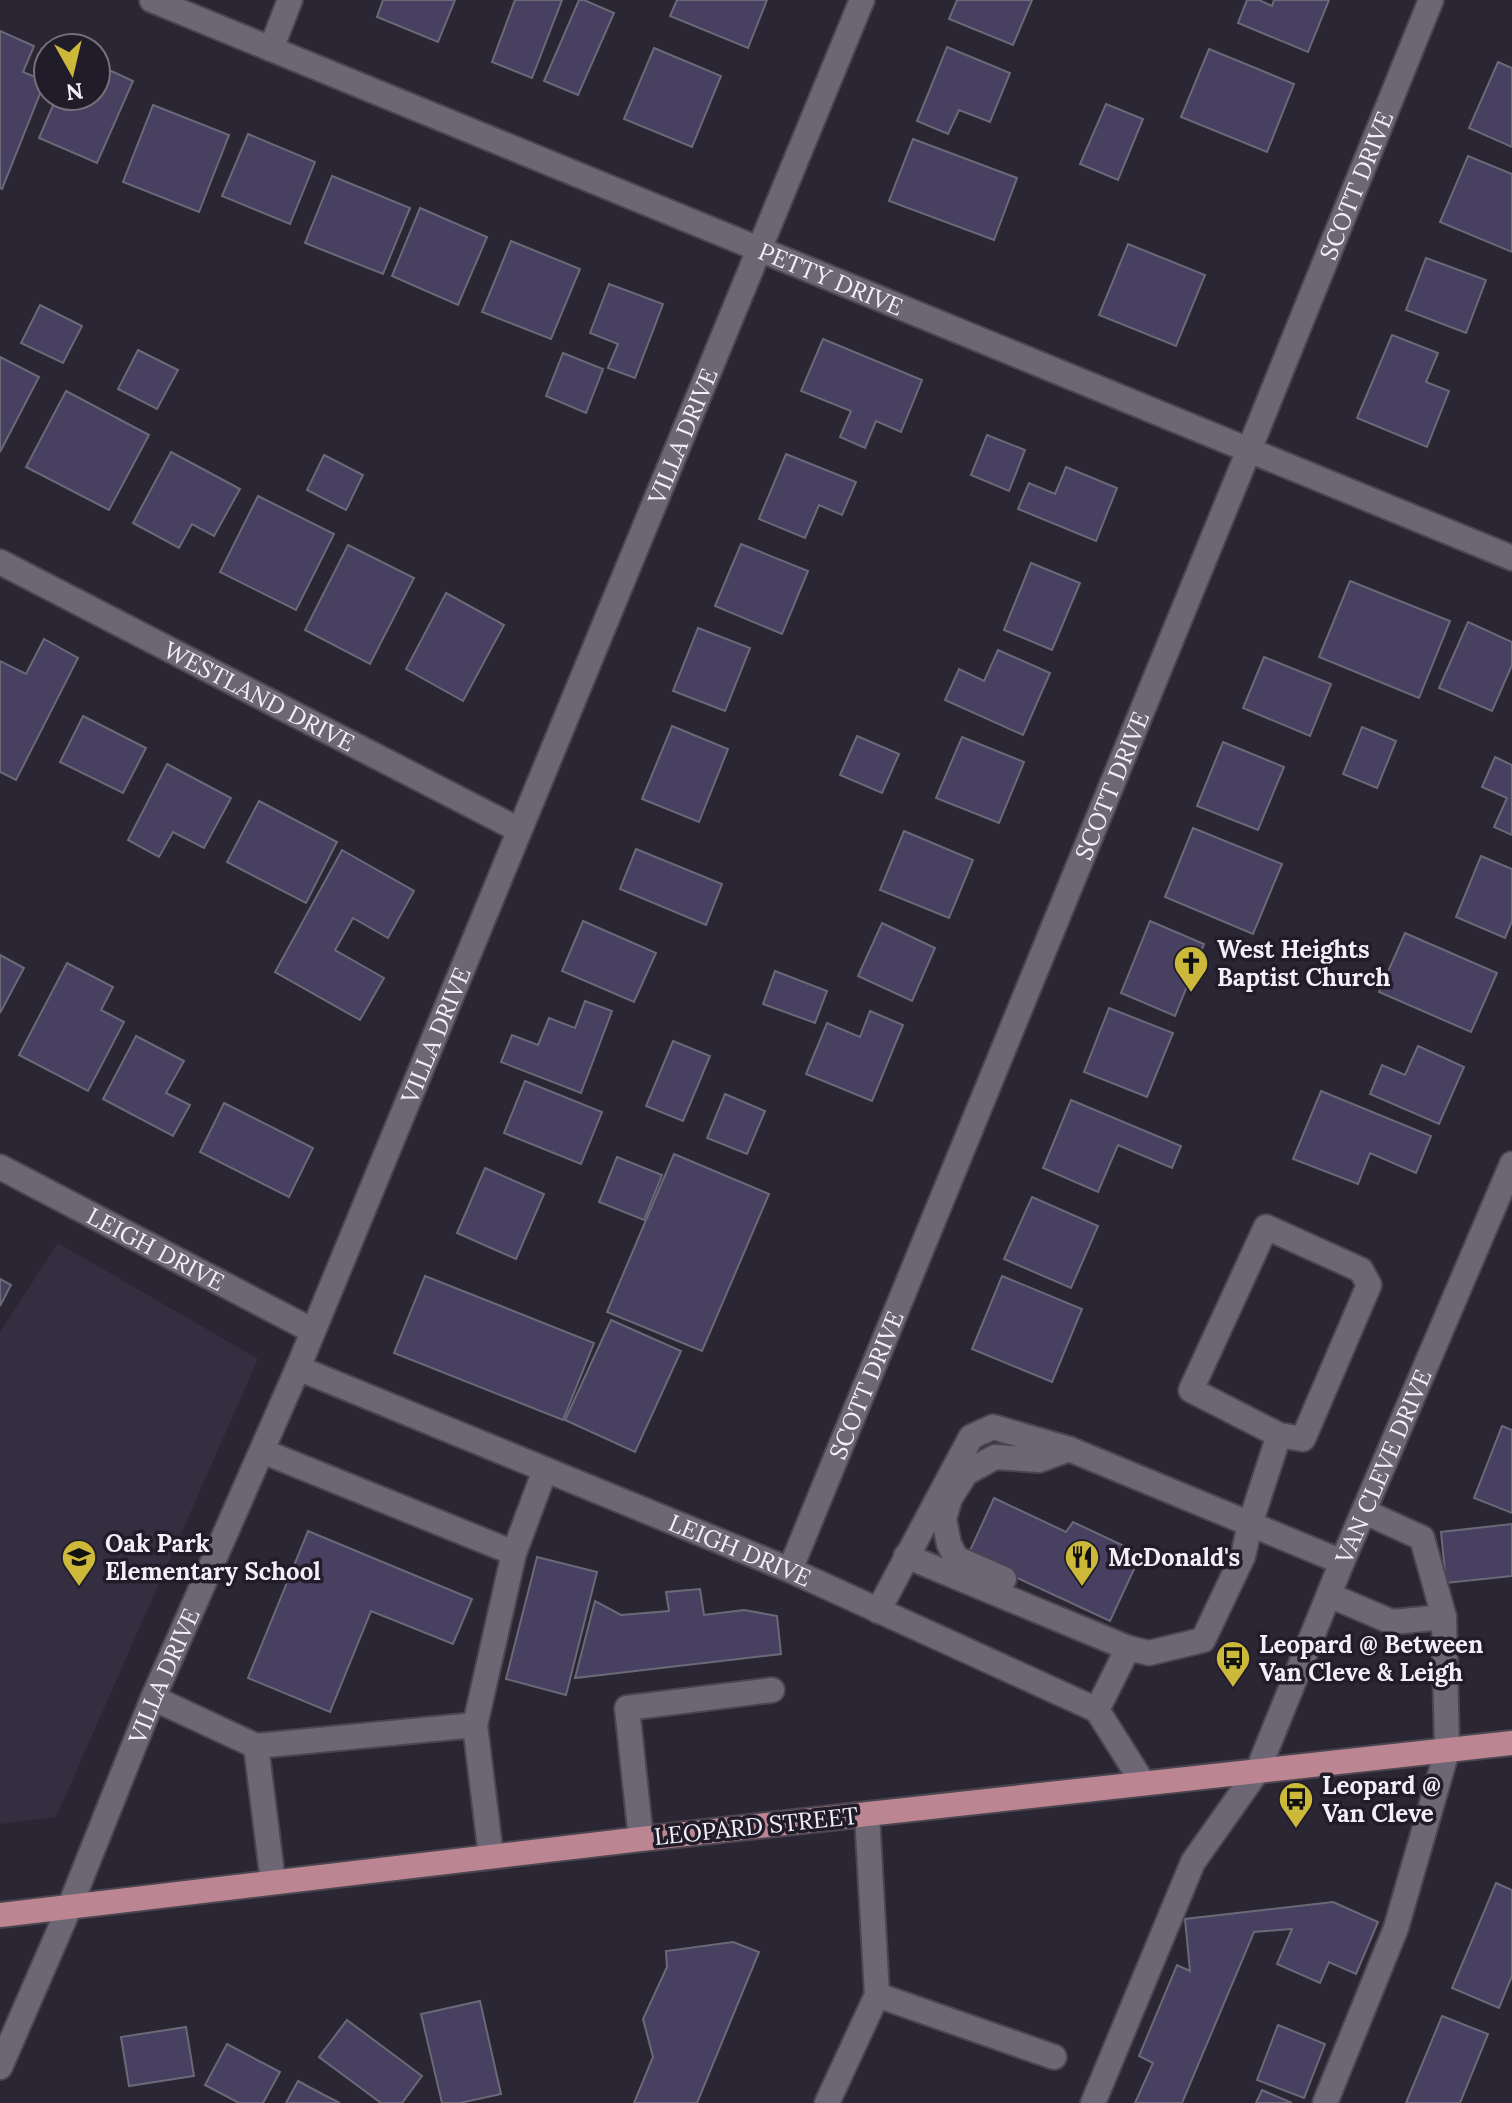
<svg xmlns="http://www.w3.org/2000/svg" width="1512" height="2103" font-family="Lora,serif">
<rect width="100%" height="100%" fill="#2b2633"/>
<polygon fill="#352e41" points="58,1243 258,1359 56,1817 0,1824 0,1332"/>
<g fill="#474061" stroke="#6b6978" stroke-width="2">
<polygon points="383,0 455,0 438,42 377,17"/>
<polygon points="515,0 562,0 532,78 492,62"/>
<polygon points="579,0 584,0 614,13 578,95 544,81"/>
<polygon points="677,0 767,0 748,48 670,16"/>
<polygon points="957,0 1032,0 1013,45 949,19"/>
<polygon points="1247,0 1259,0 1272,6 1274,0 1329,0 1308,52 1238,23"/>
<polygon points="0,31 34,46 23,72 45,81 2,189 0,188"/>
<polygon points="947,47 1010,73 990,122 959,110 948,134 917,121"/>
<polygon points="654,48 721,76 692,147 624,119"/>
<polygon points="1209,49 1294,84 1267,152 1181,117"/>
<polygon points="1498,62 1512,68 1512,147 1469,128"/>
<polygon points="96,64 133,81 97,163 39,138 57,96 96,96"/>
<polygon points="1106,104 1143,119 1118,180 1080,164"/>
<polygon points="153,105 229,135 199,212 123,182"/>
<polygon points="248,134 315,162 290,224 222,196"/>
<polygon points="913,139 1017,178 994,240 889,201"/>
<polygon points="1468,156 1512,174 1512,252 1440,222"/>
<polygon points="332,176 410,208 383,274 305,243"/>
<polygon points="420,208 487,237 458,305 392,276"/>
<polygon points="511,241 580,269 551,339 482,312"/>
<polygon points="1128,244 1205,275 1176,346 1099,315"/>
<polygon points="1426,258 1486,280 1466,333 1406,310"/>
<polygon points="609,284 663,304 635,378 608,368 618,344 590,333"/>
<polygon points="40,305 82,326 63,363 21,343"/>
<polygon points="1392,335 1438,353 1426,382 1449,391 1427,447 1357,418"/>
<polygon points="823,339 922,380 901,432 876,421 865,448 840,437 851,411 801,391"/>
<polygon points="138,350 178,370 157,409 118,389"/>
<polygon points="563,353 603,369 586,413 546,396"/>
<polygon points="0,357 39,377 0,452"/>
<polygon points="66,391 149,435 109,510 26,467"/>
<polygon points="987,435 1025,450 1009,491 971,475"/>
<polygon points="171,452 240,489 214,536 192,524 179,548 133,523"/>
<polygon points="786,454 856,482 842,515 819,505 805,538 759,519"/>
<polygon points="324,455 363,475 346,510 307,490"/>
<polygon points="1066,467 1117,488 1096,541 1018,509 1029,483 1055,494"/>
<polygon points="258,496 334,534 296,610 220,572"/>
<polygon points="741,544 808,571 782,634 715,606"/>
<polygon points="348,545 414,578 370,664 305,630"/>
<polygon points="1031,563 1080,583 1052,650 1004,630"/>
<polygon points="1350,581 1450,621 1419,698 1319,657"/>
<polygon points="446,593 504,625 463,701 406,669"/>
<polygon points="1468,622 1512,642 1512,665 1492,711 1439,688"/>
<polygon points="698,628 750,648 725,711 673,691"/>
<polygon points="44,639 78,658 16,780 0,772 0,661 26,674"/>
<polygon points="998,650 1050,673 1023,735 945,700 959,669 984,681"/>
<polygon points="1264,657 1331,684 1310,736 1243,708"/>
<polygon points="83,716 146,748 123,793 60,762"/>
<polygon points="672,726 728,749 699,822 642,799"/>
<polygon points="1362,727 1396,741 1377,788 1343,774"/>
<polygon points="857,736 899,754 882,793 840,775"/>
<polygon points="962,737 1024,762 999,823 936,798"/>
<polygon points="1223,742 1284,767 1258,830 1197,806"/>
<polygon points="1495,757 1512,765 1512,835 1494,827 1507,798 1482,787"/>
<polygon points="167,764 231,798 204,848 173,832 159,857 128,840"/>
<polygon points="259,801 337,842 306,903 227,862"/>
<polygon points="1193,828 1282,864 1253,934 1165,897"/>
<polygon points="904,831 973,860 949,918 880,890"/>
<polygon points="636,849 722,884 706,925 620,889"/>
<polygon points="342,850 414,891 388,938 353,918 335,950 384,978 360,1020 275,972"/>
<polygon points="1481,856 1512,869 1512,921 1505,938 1456,917"/>
<polygon points="583,921 656,953 634,1002 562,971"/>
<polygon points="1150,921 1204,944 1175,1016 1121,993"/>
<polygon points="882,923 935,948 912,1001 858,976"/>
<polygon points="1405,933 1497,973 1471,1032 1379,992"/>
<polygon points="0,955 24,968 0,1013"/>
<polygon points="67,963 113,987 101,1010 124,1022 88,1091 19,1055"/>
<polygon points="775,971 827,991 815,1023 763,1004"/>
<polygon points="585,1001 612,1011 581,1093 501,1062 512,1035 538,1045 549,1018 575,1028"/>
<polygon points="1109,1008 1173,1033 1147,1097 1084,1072"/>
<polygon points="870,1011 903,1025 872,1101 806,1074 827,1023 860,1037"/>
<polygon points="136,1036 184,1061 166,1093 190,1105 173,1136 103,1099"/>
<polygon points="673,1041 710,1056 683,1121 646,1106"/>
<polygon points="1418,1046 1464,1067 1439,1124 1370,1094 1382,1065 1405,1075"/>
<polygon points="525,1081 602,1112 581,1164 504,1133"/>
<polygon points="1321,1091 1431,1136 1416,1173 1370,1153 1358,1184 1293,1159"/>
<polygon points="725,1094 765,1111 747,1154 707,1138"/>
<polygon points="1071,1100 1181,1146 1172,1168 1118,1145 1098,1192 1043,1168"/>
<polygon points="224,1103 313,1148 289,1197 200,1152"/>
<polygon points="674,1154 769,1194 702,1351 607,1312"/>
<polygon points="617,1157 662,1175 644,1220 599,1202"/>
<polygon points="485,1168 544,1194 516,1259 457,1233"/>
<polygon points="1032,1197 1098,1226 1071,1288 1004,1259"/>
<polygon points="425,1276 594,1343 563,1420 394,1353"/>
<polygon points="1002,1276 1082,1309 1052,1382 972,1349"/>
<polygon points="0,1279 11,1285 0,1306"/>
<polygon points="611,1320 681,1351 635,1452 565,1420"/>
<polygon points="1502,1426 1512,1430 1512,1513 1474,1498"/>
<polygon points="994,1498 1066,1532 1073,1522 1141,1554 1110,1621 968,1555"/>
<polygon points="1512,1524 1512,1576 1446,1583 1441,1532"/>
<polygon points="308,1531 472,1599 453,1644 371,1611 330,1712 248,1678"/>
<polygon points="537,1557 597,1572 566,1695 506,1679"/>
<polygon points="700,1589 704,1615 744,1610 777,1616 781,1654 575,1678 595,1601 621,1615 669,1611 666,1592"/>
<polygon points="1496,1883 1512,1890 1512,1976 1499,2008 1452,1988"/>
<polygon points="1333,1902 1378,1922 1356,1974 1329,1962 1320,1983 1277,1964 1292,1929 1254,1932 1182,2103 1135,2103 1153,2063 1139,2056 1177,1965 1190,1971 1185,1919"/>
<polygon points="733,1942 759,1952 697,2103 634,2103 653,2057 643,2019 667,1967 666,1951"/>
<polygon points="480,2001 501,2094 460,2103 442,2103 421,2014"/>
<polygon points="1442,2016 1488,2034 1460,2103 1406,2103"/>
<polygon points="347,2020 422,2076 402,2103 381,2103 319,2057"/>
<polygon points="1278,2025 1325,2044 1304,2098 1257,2080"/>
<polygon points="186,2027 194,2076 129,2086 121,2037"/>
<polygon points="227,2044 280,2072 263,2103 239,2103 205,2085"/>
<polygon points="298,2081 324,2095 340,2103 286,2103"/>
<polygon points="1262,2090 1292,2103 1256,2103"/>
</g>
<g fill="none" stroke-linecap="round" stroke-linejoin="round">
<g stroke="#4a454f" stroke-width="28">
<g id="minor">
<path id="s1" d="M152 0 1512 558"/>
<polyline points="271,49 290,0"/>
<path id="s2" d="M0 562 519 830"/>
<path id="s3" d="M0 1167 313 1331"/>
<path id="s4" d="M298 1368 790 1570 1097 1710 1143 1783"/>
<polyline points="262,1451 514,1553"/>
<polyline points="1365,1512 1422,1538 1444,1617"/>
<polyline points="906,1556 1128,1648 1149,1653 1203,1640 1243,1556 1250,1524 1279,1435 1303,1439 1369,1285 1361,1270 1266,1227 1191,1390 1279,1435"/>
<path id="s5" d="M790 1570 1249 450 1431 0"/>
<polyline points="1004,1579 956,1558 949,1544 944,1519 950,1498 966,1473 995,1457 1039,1460 1069,1449"/>
<polyline points="878,1611 971,1437 993,1427 1069,1449 1342,1562"/>
<polyline points="153,1698 256,1746"/>
<polyline points="1097,1710 1128,1648"/>
<polyline points="475,1725 514,1553 545,1470"/>
<polyline points="641,1839 627,1708 772,1690"/>
<polyline points="273,1882 256,1746 475,1725 491,1856"/>
<polyline points="877,1995 1054,2057"/>
<path id="s6" d="M0 2067 70 1906 153 1698 298 1368 862 0"/>
<polyline points="827,2103 877,1995 867,1814"/>
<path id="s7" d="M1093 2103 1193 1862 1258 1770 1342 1562 1512 1164"/>
<polyline points="1325,2103 1396,1928 1447,1751 1444,1617 1392,1622 1329,1595"/>
</g>
</g>
<g stroke="#4a454f" stroke-width="28">
<polyline id="major" points="0,1915 641,1839 1512,1743"/>
</g>
<use href="#minor" stroke="#6c6675" stroke-width="24"/>
<use href="#major" stroke="#bb8591" stroke-width="24"/>
</g>
<defs>
<g id="church-pin" transform="scale(1.8)"><path d="M0 17L-7.5 6A9.5 9.5 0 1 1 7.5 6Z" fill="#ccb939" stroke="#211c29"/><path d="M-1.2-6h2.4v3.5h3.3v2.4h-3.3V6h-2.4V-.1h-3.3v-2.4h3.3Z" fill="#111"/></g>
<g id="school-pin" transform="scale(1.8)"><path d="M0 17L-7.5 6A9.5 9.5 0 1 1 7.5 6Z" fill="#ccb939" stroke="#211c29"/><path d="M0-5L7-2L0 1L-7-2ZM-4 1L0 2.5L4 1V4Q0 6-4 4Z" fill="#111"/></g>
<g id="restaurant-pin" transform="scale(1.8)"><path d="M0 17L-7.5 6A9.5 9.5 0 1 1 7.5 6Z" fill="#ccb939" stroke="#211c29"/><path d="M-5-6h1v4h1v-4h1v4h1v-4h1v5L-1.5 .5V6h-2V.5L-5-1ZM5-6V6H3V1.5H1.5Q1.5-4 5-6Z" fill="#111"/></g>
<g id="bus-pin" transform="scale(1.8)"><path d="M0 17L-7.5 6A9.5 9.5 0 1 1 7.5 6Z" fill="#ccb939" stroke="#211c29"/><path d="M-5-6H5V4H4V6H2V4H-2V6H-4V4H-5ZM-3.5-4V0h7V-4ZM-3.5 1.2v1.5H-2V1.2ZM2 1.2v1.5H3.5V1.2Z" fill="#111"/></g>
</defs>
<g fill-rule="evenodd">
<use href="#church-pin" x="1191" y="963"/>
<use href="#school-pin" x="79" y="1557"/>
<use href="#restaurant-pin" x="1082" y="1557"/>
<use href="#bus-pin" x="1233" y="1658"/>
<use href="#bus-pin" x="1296" y="1799"/>
</g>
<g text-anchor="middle" dominant-baseline="central" stroke-width="7" stroke-linejoin="round" paint-order="stroke">
<g font-size="24" fill="#f3eff8" stroke="#211c29">
<text stroke="none"><textPath href="#s5" startOffset="1496">SCOTT DRIVE</textPath></text>
<text stroke="none"><textPath href="#s1" startOffset="734">PETTY DRIVE</textPath></text>
<text stroke="none"><textPath href="#s6" startOffset="1768">VILLA DRIVE</textPath></text>
<text stroke="none"><textPath href="#s2" startOffset="292">WESTLAND DRIVE</textPath></text>
<text stroke="none"><textPath href="#s5" startOffset="848">SCOTT DRIVE</textPath></text>
<text stroke="none"><textPath href="#s6" startOffset="1120">VILLA DRIVE</textPath></text>
<text stroke="none"><textPath href="#s3" startOffset="176">LEIGH DRIVE</textPath></text>
<text stroke="none"><textPath href="#s5" startOffset="200">SCOTT DRIVE</textPath></text>
<text stroke="none"><textPath href="#s7" startOffset="702">VAN CLEVE DRIVE</textPath></text>
<text stroke="none"><textPath href="#s4" startOffset="478">LEIGH DRIVE</textPath></text>
<text stroke="none"><textPath href="#s6" startOffset="424">VILLA DRIVE</textPath></text>
<text transform="translate(756 1826) rotate(-6)">LEOPARD STREET</text>
</g>
<g font-size="24" font-weight="bold" fill="#f3eff8" stroke="#211c29" text-anchor="start">
<text x="1217" y="949">West Heights<tspan x="1217" dy="28">Baptist Church</tspan></text>
<text x="105" y="1543">Oak Park<tspan x="105" dy="28">Elementary School</tspan></text>
<text x="1108" y="1557">McDonald's</text>
<text x="1259" y="1644">Leopard @ Between<tspan x="1259" dy="28">Van Cleve &amp; Leigh</tspan></text>
<text x="1322" y="1785">Leopard @<tspan x="1322" dy="28">Van Cleve</tspan></text>
</g>
</g>
<g transform="translate(72 72) rotate(172)"><circle r="38" fill="#211c29" stroke="#75707c" stroke-width="2"/>
<path d="M0-6L14 30L0 20L-14 30Z" fill="#ccb939"/>
<text y="-12" font-size="22" font-weight="bold" text-anchor="middle" fill="#f3eff8">N</text>
</g>
</svg>
